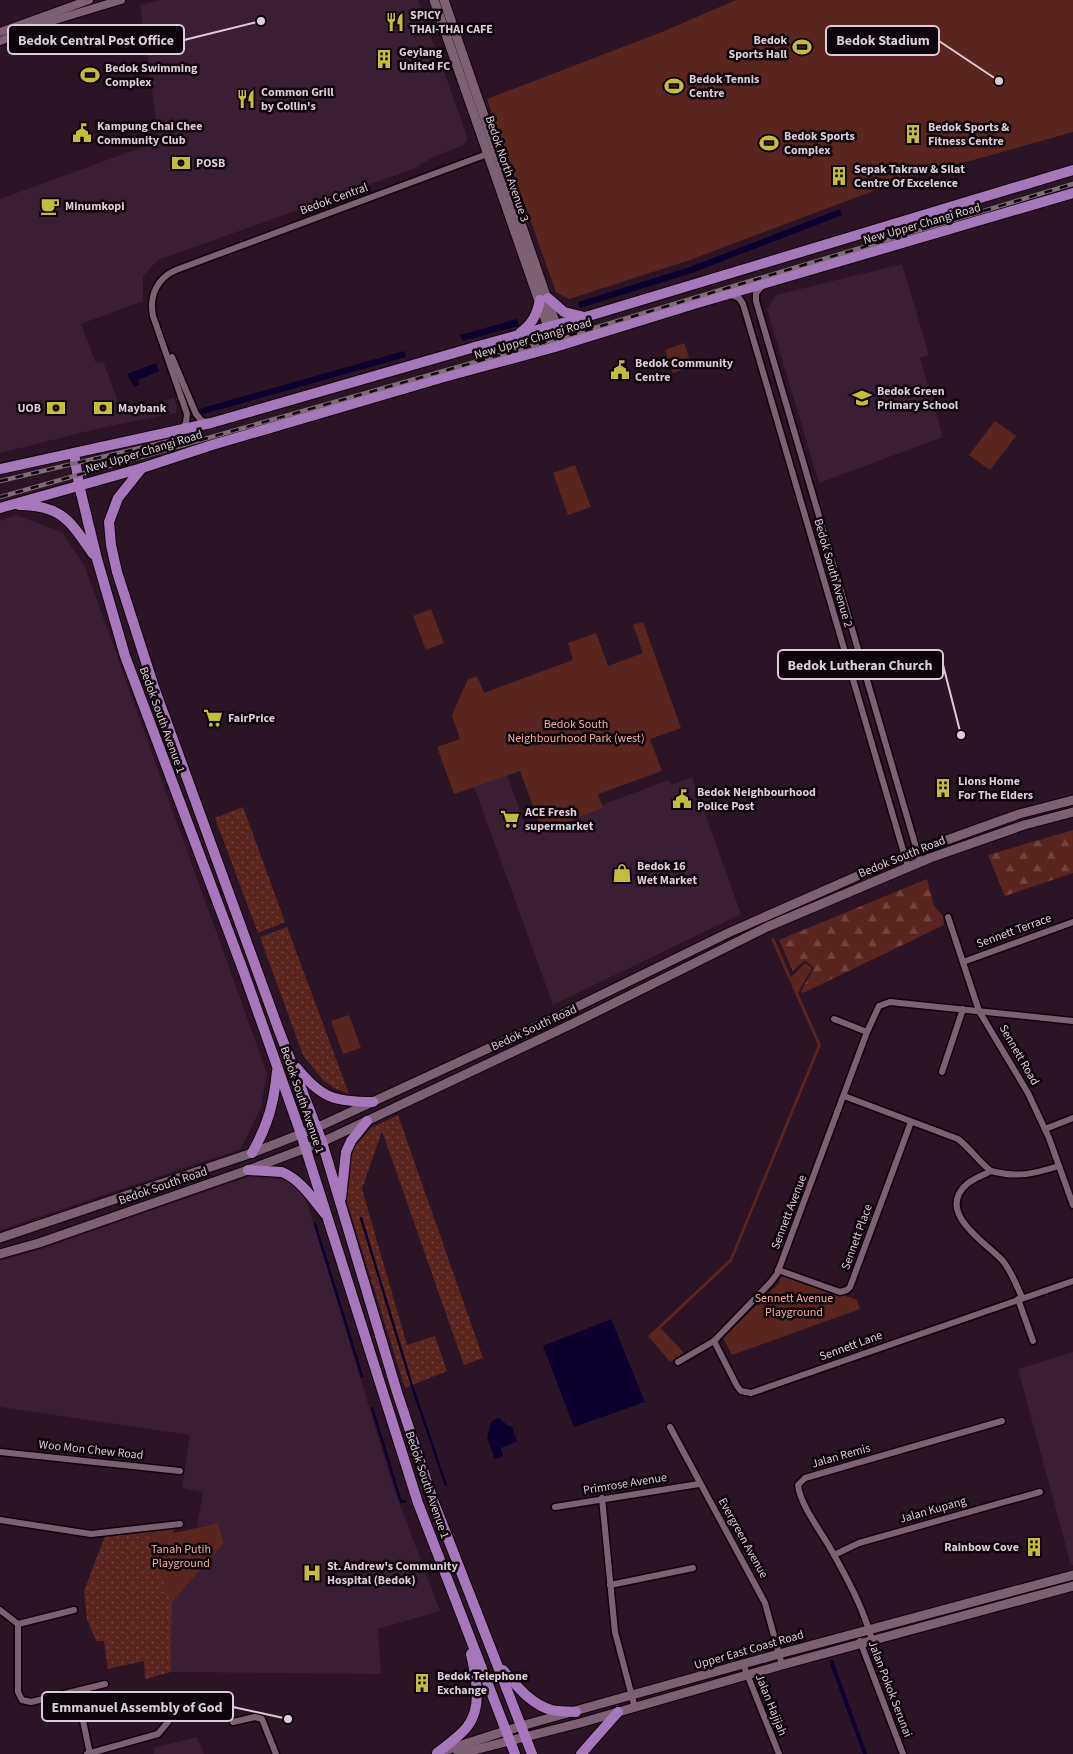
<svg xmlns="http://www.w3.org/2000/svg" width="1073" height="1754" font-family="'Source Sans 3',sans-serif">
<defs>
<pattern id="grass-dots" width="8" height="8" patternUnits="userSpaceOnUse" patternTransform="scale(1.25)"><rect width="8" height="8" fill="#5b251f"/><path d="M2 2h.1M6 6h.1" fill="none" stroke="#72433f" stroke-width="1.8" stroke-linecap="round"/></pattern>
<pattern id="forest-firs" width="22" height="20" patternUnits="userSpaceOnUse" patternTransform="scale(1.25)"><rect width="22" height="20" fill="#5b251f"/><path d="M5 1l3.5 6h-7zM16 11l3.5 6h-7z" fill="#72433f"/></pattern>
</defs>
<rect width="100%" height="100%" fill="#2b1425"/>
<g fill="#3a1e33">
<polygon points="161,0 418,0 467,136 467,141 462,146 435,156 413,169 158,260 143,276 143,301 81,324 96,363 103,361 122,413 174,398 177,406 176,413 109,426 0,453 0,199 159,141 140,5"/>
<polygon points="902,264 929,355 920,358 943,437 819,483 767,309 776,295"/>
<polygon points="16,515 62,532 85,567 267,1073 261,1107 241,1149 0,1230 0,521"/>
<polygon points="506,772 528,832 669,780 671,785 692,777 741,914 553,1005 473,784"/>
<polygon points="250,1176 287,1180 296,1187 306,1199 393,1486 440,1611 378,1629 381,1674 171,1672 172,1602 224,1543 218,1523 197,1527 203,1492 182,1488 190,1435 0,1407 0,1261 41,1249"/>
<polygon points="1073,1352 1073,1565 1071,1565 1018,1369"/>
<polygon points="197,1737 204,1754 154,1754 153,1748"/>
</g>
<g fill="url(#grass-dots)">
<polygon points="243,807 285,922 258,933 215,818"/>
<polygon points="287,927 349,1094 334,1088 322,1079 303,1055 260,937"/>
<polygon points="398,1115 483,1358 464,1365 382,1131 362,1189 407,1345 435,1336 447,1371 405,1388 347,1202 352,1155 356,1145 371,1128"/>
<polygon points="151,1531 153,1549 172,1602 171,1672 145,1679 144,1661 108,1669 104,1641 96,1641 87,1619 84,1591 105,1536"/>
</g>
<g fill="url(#forest-firs)">
<polygon points="1073,830 1073,873 1005,896 988,855"/>
<polygon points="927,879 934,906 943,916 944,925 803,993 801,991 814,968 805,960 793,971 779,940"/>
</g>
<g fill="#5b251f">
<polygon points="736,0 1073,0 1073,132 905,179 690,260 569,299 556,292 487,99 662,32"/>
<polygon points="684,343 692,366 673,373 665,350"/>
<polygon points="995,421 1016,436 990,470 969,455"/>
<polygon points="575,465 591,507 568,515 553,473"/>
<polygon points="431,609 444,643 426,650 413,616"/>
<polygon points="643,622 681,728 650,739 662,771 598,794 603,808 542,830 520,771 454,794 437,747 460,739 452,715 468,679 477,676 484,693 573,660 568,643 596,633 608,666 643,653 633,625"/>
<polygon points="774,938 791,977 805,963 812,968 798,993 821,1045 732,1261 661,1328 684,1353 670,1362 648,1336 730,1259 818,1045 771,939"/>
<polygon points="349,1015 361,1048 343,1054 331,1021"/>
<polygon points="783,1273 857,1300 860,1309 732,1355 723,1338 778,1284"/>
<polygon points="218,1523 224,1543 172,1602 153,1549 151,1531 173,1529 174,1533"/>
</g>
<g fill="#0b002d">
<polygon points="840,209 842,215 692,273 580,308 578,302 690,267"/>
<polygon points="517,319 519,326 462,341 460,335"/>
<polygon points="404,351 406,357 200,415 199,409"/>
<polygon points="156,363 159,371 138,380 139,385 134,387 127,374"/>
<polygon points="611,1319 645,1402 574,1427 543,1346"/>
<path d="M499 1418 508 1426 512 1427 517 1442 501 1448 503 1456 495 1459 487 1437C492 1429 486 1421 499 1418Z"/>
<polygon points="833,1660 867,1754 863,1754 829,1661"/>
</g>
<g fill="none" stroke-linecap="round" stroke-linejoin="round">
<g stroke="#0b002d" stroke-width="2.5">
<polyline points="361,1218 413,1389 446,1485"/>
<polyline points="315,1224 362,1376"/>
<polyline points="372,1408 401,1502 405,1501"/>
</g>
<g stroke="#12020e" stroke-width="9">
<g id="minor">
<polyline points="763,285 756,293 756,301 920,861"/>
<polyline points="728,294 739,298 743,304 908,867"/>
<polyline points="172,357 196,414 201,420 208,423"/>
<path d="M182 429 186 423 187 414 153 316C149 296 157 278 176 270L490 153"/>
<polyline points="948,917 979,1011 1028,1093 1049,1138 1073,1205"/>
<polyline points="963,962 1073,922"/>
<polyline points="834,1019 867,1032"/>
<polyline points="942,1072 963,1009"/>
<path d="M844 1096 958 1139C971 1149 979 1162 991 1171"/>
<polyline points="1045,1129 1073,1118"/>
<polyline points="778,1270 840,1292 847,1290 850,1287 911,1122"/>
<path d="M1022 1297C1016 1285 1011 1270 1002 1260 985 1242 935 1212 967 1184 974 1178 984 1175 991 1171 1018 1178 1033 1174 1059 1166"/>
<polyline points="1018,1299 1033,1341"/>
<polyline points="714,1341 737,1386 741,1391 751,1393 1073,1281"/>
<polyline points="678,1362 714,1341 770,1283 777,1274 867,1032 879,1006 890,1002 1073,1021"/>
<polyline points="670,1427 765,1603 782,1665"/>
<polyline points="0,1452 180,1471"/>
<polyline points="602,1498 615,1632 635,1708"/>
<polyline points="555,1507 699,1484"/>
<polyline points="0,1520 91,1534 180,1524"/>
<polyline points="834,1555 859,1543 1040,1492"/>
<polyline points="610,1585 693,1568"/>
<polyline points="0,1610 18,1624 74,1610"/>
<polyline points="18,1624 18,1692 22,1700 31,1702 105,1684"/>
<path d="M872 1640C863 1607 846 1576 829 1546 819 1529 800 1504 798 1485L805 1478 1002 1421"/>
<polyline points="860,1641 903,1754"/>
<polyline points="743,1664 779,1754"/>
<polyline points="77,1692 90,1754"/>
<polyline points="233,1722 255,1717 262,1719 276,1754"/>
<polyline points="87,1754 158,1734 168,1722"/>
</g>
</g>
<g stroke="#12020e" stroke-width="10">
<g id="tertiary">
<polyline points="0,32 89,0"/>
<polyline points="0,41 45,23 121,0"/>
</g>
</g>
<g stroke="#12020e" stroke-width="11">
<g id="secondary">
<polyline points="434,0 555,347"/>
<polyline points="444,0 563,345"/>
<polyline points="0,1238 252,1153 316,1128 552,1019 728,933 905,855 1019,814 1073,800"/>
<polyline points="0,1254 39,1243 248,1170 322,1142 574,1023 767,927 930,858 1024,825 1073,812"/>
<polyline points="440,1752 521,1726 779,1654 1073,1575"/>
<polyline points="458,1754 580,1723 782,1665 1073,1586"/>
</g>
</g>
<g stroke="#12020e" stroke-width="12">
<g id="primary">
<polyline points="548,298 564,312 581,316"/>
<path d="M520 333C532 324 537 315 540 300"/>
<polyline points="74,453 79,485 97,559 125,656 243,970 301,1134 418,1503 515,1754"/>
<polyline points="142,468 118,498 109,522 111,545 117,572 155,690 278,1028 322,1142 397,1392 433,1500 532,1754"/>
<polyline points="0,469 211,423 253,411 475,347 592,315 1073,170"/>
<path d="M19 505C62 505 71 522 93 554"/>
<polyline points="0,508 142,468 212,445 444,377 555,347 694,304 1073,193"/>
<path d="M297 1068C321 1098 335 1102 373 1102"/>
<path d="M252 1153C268 1125 274 1103 277 1071"/>
<path d="M248 1170 282 1172C301 1180 313 1199 325 1214"/>
<polyline points="341,1198 346,1152 351,1141 367,1121"/>
<path d="M503 1670C516 1685 531 1705 552 1710 559 1712 568 1711 576 1712"/>
<path d="M437 1753C447 1745 459 1737 467 1727 483 1707 476 1677 471 1654"/>
<polyline points="581,1754 618,1712"/>
</g>
</g>
<use href="#minor" stroke="#7c6174" stroke-width="6"/>
<use href="#tertiary" stroke="#7c6174" stroke-width="8"/>
<use href="#secondary" stroke="#7c6174" stroke-width="9"/>
<use href="#primary" stroke="#a777bb" stroke-width="10"/>
<g stroke="#806c7a" stroke-width="4.5">
<g id="rail">
<polyline points="0,481 195,435"/>
<polyline points="0,497 581,332 1073,184"/>
</g>
</g>
<use href="#rail" stroke="#0d050b" stroke-width="2.5" stroke-dasharray="8" stroke-linecap="butt"/>
</g>
<defs>
<g id="restaurant-bare" transform="scale(1.5)"><path d="M-5-6h1v4h1v-4h1v4h1v-4h1v5L-1.5 .5V6h-2V.5L-5-1ZM5-6V6H3V1.5H1.5Q1.5-4 5-6Z" fill="#c4bc3e" stroke="#0d050b" stroke-width="2.5" paint-order="stroke"/></g>
<g id="stadium-bare" transform="scale(1.5)"><path d="M0-5a6.5 5 0 1 0 0 10a6.5 5 0 1 0 0-10ZM-3.5-1.8h7v3.6h-7Z" fill="#c4bc3e" stroke="#0d050b" stroke-width="2.5" paint-order="stroke"/></g>
<g id="building-bare" transform="scale(1.5)"><path d="M-4-6H4V6H1V3H-1V6H-4ZM-2.5-4.3h1.7v1.8h-1.7ZM.8-4.3h1.7v1.8H.8ZM-2.5-1h1.7V.8h-1.7ZM.8-1h1.7V.8H.8Z" fill="#c4bc3e" stroke="#0d050b" stroke-width="2.5" paint-order="stroke"/></g>
<g id="civic-bare" transform="scale(1.5)"><path d="M-.6-6.5H3V-4.5H.6V-3L4-1V1h2V6H-6V1h2V-1L-.6-3ZM-1.2 2.5V6h2.4V2.5Z" fill="#c4bc3e" stroke="#0d050b" stroke-width="2.5" paint-order="stroke"/></g>
<g id="bank-bare" transform="scale(1.5)"><path d="M-6-4H6V4H-6ZM0-2.3a2.3 2.3 0 1 0 0 4.6a2.3 2.3 0 1 0 0-4.6Z" fill="#c4bc3e" stroke="#0d050b" stroke-width="2.5" paint-order="stroke"/></g>
<g id="cafe-bare" transform="scale(1.5)"><path d="M-5.5-4.5H6V0H3Q3 3.5 0 3.5H-2.5Q-5.5 3.5-5.5 0ZM3-3.2v2h1.7v-2ZM-6 4.5H4V6H-6Z" fill="#c4bc3e" stroke="#0d050b" stroke-width="2.5" paint-order="stroke"/></g>
<g id="school-bare" transform="scale(1.5)"><path d="M0-5L7-2L0 1L-7-2ZM-4 1L0 2.5L4 1V4Q0 6-4 4Z" fill="#c4bc3e" stroke="#0d050b" stroke-width="2.5" paint-order="stroke"/></g>
<g id="supermarket-bare" transform="scale(1.5)"><path d="M-6-5.5h2.5l.6 2H6L4.5 2H-2.5L-4.4-4H-6ZM-1.5 3.2a1.3 1.3 0 1 0 .1 0ZM3 3.2a1.3 1.3 0 1 0 .1 0Z" fill="#c4bc3e" stroke="#0d050b" stroke-width="2.5" paint-order="stroke"/></g>
<g id="shop-bare" transform="scale(1.5)"><path d="M-5-2.5h2.3a2.7 3.5 0 0 1 5.4 0H5L5.5 6h-11ZM-1.5-2.5h3a1.5 2.3 0 0 0-3 0Z" fill="#c4bc3e" stroke="#0d050b" stroke-width="2.5" paint-order="stroke"/></g>
<g id="hospital-bare" transform="scale(1.5)"><path d="M-5-5h3v3.5h4V-5h3V5h-3V1.5h-4V5h-3Z" fill="#c4bc3e" stroke="#0d050b" stroke-width="2.5" paint-order="stroke"/></g>
</defs>
<g fill-rule="evenodd">
<use href="#restaurant-bare" x="395" y="22"/>
<use href="#stadium-bare" x="802" y="47"/>
<use href="#building-bare" x="384" y="59"/>
<use href="#stadium-bare" x="90" y="75"/>
<use href="#stadium-bare" x="674" y="86"/>
<use href="#restaurant-bare" x="246" y="99"/>
<use href="#civic-bare" x="82" y="133"/>
<use href="#building-bare" x="913" y="134"/>
<use href="#stadium-bare" x="769" y="143"/>
<use href="#bank-bare" x="181" y="163"/>
<use href="#building-bare" x="839" y="176"/>
<use href="#cafe-bare" x="50" y="206"/>
<use href="#civic-bare" x="620" y="370"/>
<use href="#school-bare" x="862" y="398"/>
<use href="#bank-bare" x="56" y="408"/>
<use href="#bank-bare" x="103" y="408"/>
<use href="#supermarket-bare" x="213" y="718"/>
<use href="#building-bare" x="943" y="788"/>
<use href="#civic-bare" x="682" y="799"/>
<use href="#supermarket-bare" x="510" y="819"/>
<use href="#shop-bare" x="622" y="873"/>
<use href="#building-bare" x="1034" y="1547"/>
<use href="#hospital-bare" x="312" y="1573"/>
<use href="#building-bare" x="422" y="1683"/>
</g>
<g text-anchor="middle" dominant-baseline="central" stroke-width="5" stroke-linejoin="round" paint-order="stroke">
<g font-size="12" font-weight="bold" fill="#dcccd7" stroke="#0d050b" text-anchor="start">
<text x="410" y="15">SPICY<tspan x="410" dy="14">THAI-THAI CAFE</tspan></text>
<text x="787" y="40" text-anchor="end">Bedok<tspan x="787" dy="14">Sports Hall</tspan></text>
<text x="399" y="52">Geylang<tspan x="399" dy="14">United FC</tspan></text>
<text x="105" y="68">Bedok Swimming<tspan x="105" dy="14">Complex</tspan></text>
<text x="689" y="79">Bedok Tennis<tspan x="689" dy="14">Centre</tspan></text>
<text x="261" y="92">Common Grill<tspan x="261" dy="14">by Collin's</tspan></text>
<text x="97" y="126">Kampung Chai Chee<tspan x="97" dy="14">Community Club</tspan></text>
<text x="928" y="127">Bedok Sports &amp;<tspan x="928" dy="14">Fitness Centre</tspan></text>
<text x="784" y="136">Bedok Sports<tspan x="784" dy="14">Complex</tspan></text>
<text x="196" y="163">POSB</text>
<text x="854" y="169">Sepak Takraw &amp; Silat<tspan x="854" dy="14">Centre Of Excelence</tspan></text>
<text x="65" y="206">Minumkopi</text>
<text x="635" y="363">Bedok Community<tspan x="635" dy="14">Centre</tspan></text>
<text x="877" y="391">Bedok Green<tspan x="877" dy="14">Primary School</tspan></text>
<text x="41" y="408" text-anchor="end">UOB</text>
<text x="118" y="408">Maybank</text>
<text x="228" y="718">FairPrice</text>
<text x="958" y="781">Lions Home<tspan x="958" dy="14">For The Elders</tspan></text>
<text x="697" y="792">Bedok Neighbourhood<tspan x="697" dy="14">Police Post</tspan></text>
<text x="525" y="812">ACE Fresh<tspan x="525" dy="14">supermarket</tspan></text>
<text x="637" y="866">Bedok 16<tspan x="637" dy="14">Wet Market</tspan></text>
<text x="1019" y="1547" text-anchor="end">Rainbow Cove</text>
<text x="327" y="1566">St. Andrew's Community<tspan x="327" dy="14">Hospital (Bedok)</tspan></text>
<text x="437" y="1676">Bedok Telephone<tspan x="437" dy="14">Exchange</tspan></text>
</g>
<g font-size="12" fill="#dcccd7" stroke="#0d050b">
<text transform="translate(507 169) rotate(71)">Bedok North Avenue 3</text>
<text transform="translate(334 199) rotate(-20)">Bedok Central</text>
<text transform="translate(922 224) rotate(-16)">New Upper Changi Road</text>
<text transform="translate(533 339) rotate(-16)">New Upper Changi Road</text>
<text transform="translate(144 452) rotate(-17)">New Upper Changi Road</text>
<text transform="translate(833 573) rotate(74)">Bedok South Avenue 2</text>
<text transform="translate(162 720) rotate(70)">Bedok South Avenue 1</text>
<text transform="translate(902 857) rotate(-22)">Bedok South Road</text>
<text transform="translate(1014 931) rotate(-20)">Sennett Terrace</text>
<text transform="translate(534 1028) rotate(-25)">Bedok South Road</text>
<text transform="translate(1019 1055) rotate(60)">Sennett Road</text>
<text transform="translate(302 1100) rotate(71)">Bedok South Avenue 1</text>
<text transform="translate(163 1186) rotate(-19)">Bedok South Road</text>
<text transform="translate(789 1212) rotate(-69)">Sennett Avenue</text>
<text transform="translate(857 1237) rotate(-70)">Sennett Place</text>
<text transform="translate(851 1346) rotate(-20)">Sennett Lane</text>
<text transform="translate(91 1450) rotate(6)">Woo Mon Chew Road</text>
<text transform="translate(841 1456) rotate(-16)">Jalan Remis</text>
<text transform="translate(625 1484) rotate(-9)">Primrose Avenue</text>
<text transform="translate(427 1485) rotate(71)">Bedok South Avenue 1</text>
<text transform="translate(933 1510) rotate(-16)">Jalan Kupang</text>
<text transform="translate(743 1538) rotate(61)">Evergreen Avenue</text>
<text transform="translate(749 1650) rotate(-16)">Upper East Coast Road</text>
<text transform="translate(890 1689) rotate(69)">Jalan Pokok Serunai</text>
<text transform="translate(771 1705) rotate(68)">Jalan Hajijah</text>
</g>
<g font-size="12" fill="#f4aca0" stroke="#0d050b">
<text x="576" y="724">Bedok South<tspan x="576" dy="14">Neighbourhood Park (west)</tspan></text>
<text x="794" y="1298">Sennett Avenue<tspan x="794" dy="14">Playground</tspan></text>
<text x="181" y="1549">Tanah Putih<tspan x="181" dy="14">Playground</tspan></text>
</g>
</g>
<path fill="none" stroke="#dcccd7" stroke-width="2" d="M261 21L184 40M999 81L939 41M961 735L943 665M288 1719L233 1707"/>
<g fill="#dcccd7" stroke="#0d050b" stroke-width="2">
<circle cx="261" cy="21" r="5"/>
<circle cx="999" cy="81" r="5"/>
<circle cx="961" cy="735" r="5"/>
<circle cx="288" cy="1719" r="5"/>
</g>
<g fill="#0d050b" stroke="#dcccd7" stroke-width="2">
<rect x="8" y="25" width="176" height="29" rx="5"/>
<rect x="826" y="26" width="113" height="29" rx="5"/>
<rect x="778" y="650" width="165" height="29" rx="5"/>
<rect x="42" y="1692" width="191" height="29" rx="5"/>
</g>
<g font-size="14" text-anchor="middle" font-weight="bold" fill="#dcccd7">
<text x="96" y="45">Bedok Central Post Office</text>
<text x="883" y="45">Bedok Stadium</text>
<text x="860" y="670">Bedok Lutheran Church</text>
<text x="137" y="1712">Emmanuel Assembly of God</text>
</g>
</svg>
